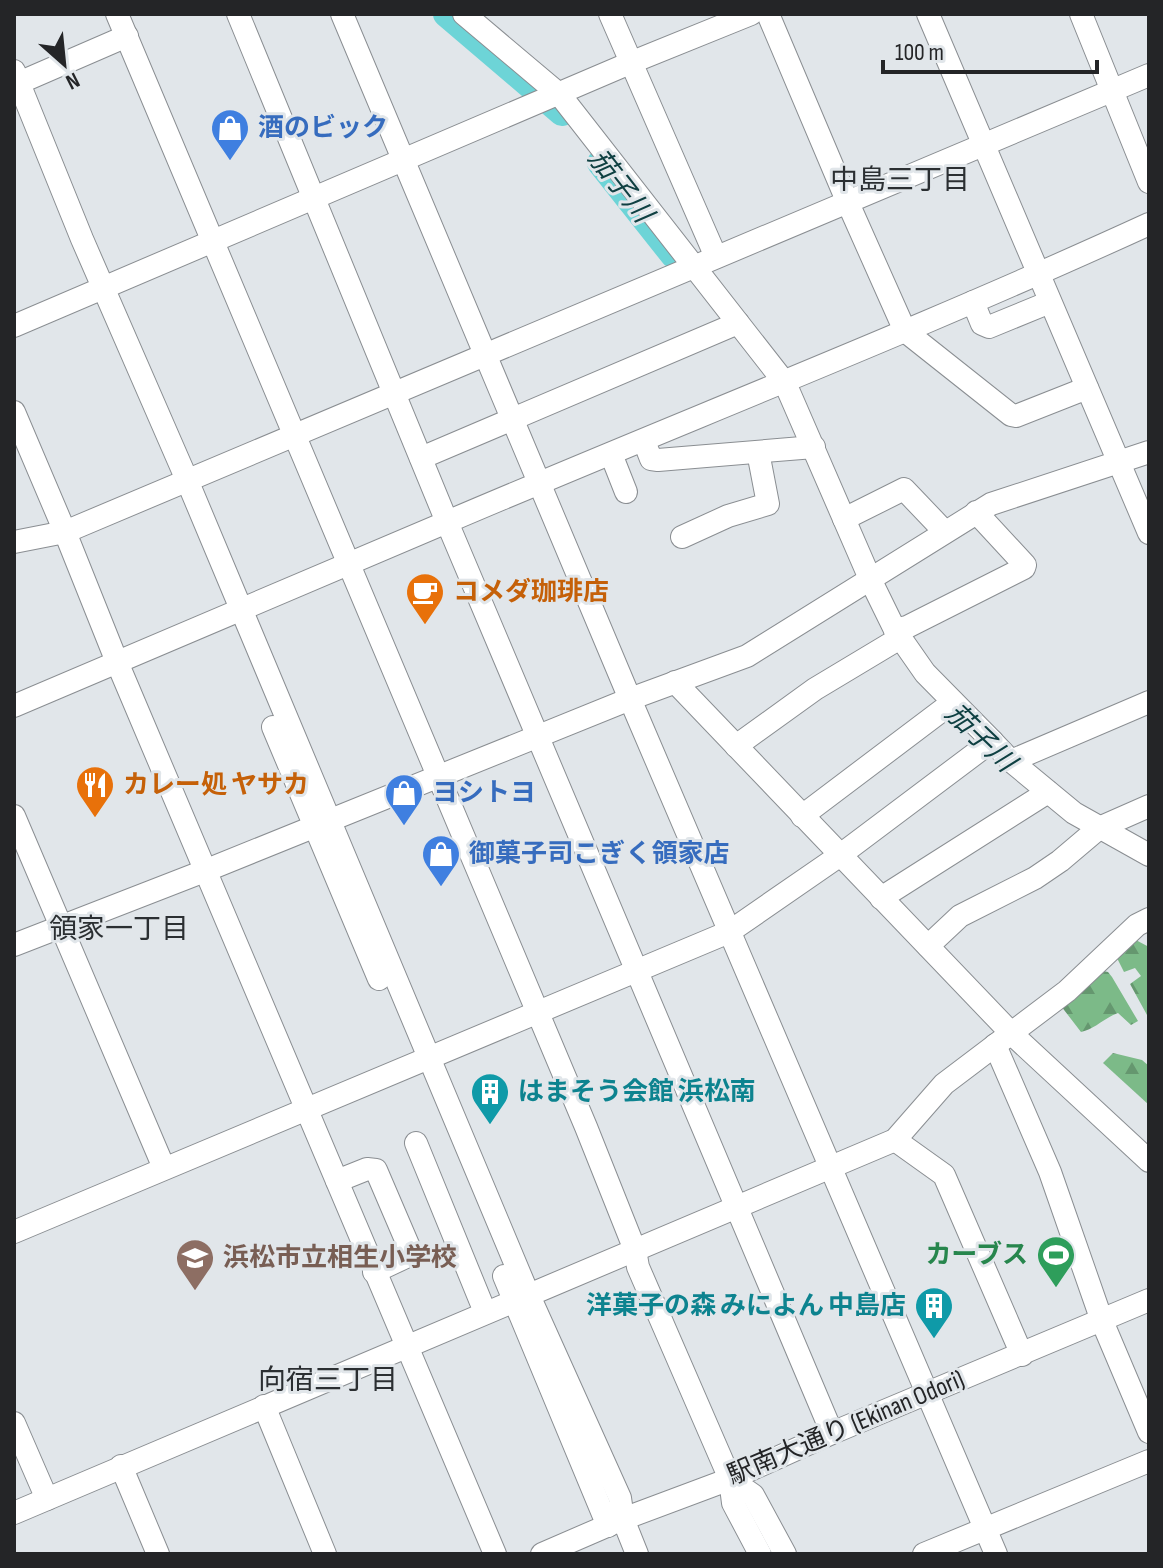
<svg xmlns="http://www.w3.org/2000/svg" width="1163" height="1568" font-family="'Sofia Sans Condensed','Noto Sans JP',sans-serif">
<defs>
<pattern id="forest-firs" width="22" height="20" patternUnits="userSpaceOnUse" patternTransform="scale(2)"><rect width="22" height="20" fill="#7cba88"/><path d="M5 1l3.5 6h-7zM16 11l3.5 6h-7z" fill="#65976f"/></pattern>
</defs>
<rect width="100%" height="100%" fill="#e1e6ea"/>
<g fill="url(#forest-firs)">
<polygon points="1134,939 1149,947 1147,1015 1130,984 1141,976 1135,968 1124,972 1116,956"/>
<path d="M1103 971 1108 972 1112 977 1138 1021 1131 1025 1118 1013C1104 1018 1095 1029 1081 1032L1061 1006Z"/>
<polygon points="1113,1053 1142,1060 1149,1066 1149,1105 1103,1063"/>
</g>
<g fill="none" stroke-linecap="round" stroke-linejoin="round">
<g stroke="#6dd4d7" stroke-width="26">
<polyline points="446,14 562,113"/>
<polyline points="600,163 673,255"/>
</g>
<g stroke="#8a8e92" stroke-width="24">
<g id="minor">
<polyline points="117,14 586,1127 635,1250 638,1267 730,1479 733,1503 760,1554"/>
<polyline points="238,14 447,522 832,1433"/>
<polyline points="342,14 630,699 996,1554"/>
<polyline points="464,14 560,95 785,383 871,581 895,630 925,673 992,741"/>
<polyline points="610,14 716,257"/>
<polyline points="768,14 848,203 905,331 1011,415 1016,416 1087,388"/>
<polyline points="928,14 1149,533"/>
<polyline points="1081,14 1149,182"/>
<polyline points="14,71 82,239 187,480 526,1289 620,1498 623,1519 637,1554"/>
<polyline points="14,85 127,36"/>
<polyline points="973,302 982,324 989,327 1050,302"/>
<polyline points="14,326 630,63 751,14"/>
<polyline points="14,412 65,532 117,662 495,1554"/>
<polyline points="644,441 651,459 658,460 814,447"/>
<polyline points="611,454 626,492"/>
<polyline points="421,458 738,323"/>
<polyline points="844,519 904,489 944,531"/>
<polyline points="682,537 728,516 768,504 758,452"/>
<polyline points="14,542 65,532 1149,75"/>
<polyline points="895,630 907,627 1024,568 1025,565 976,512"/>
<polyline points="675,682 1012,1034 1149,1161"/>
<path d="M14 706C159 644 303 583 447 522 681 422 918 330 1149 224"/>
<polyline points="273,727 379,979"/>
<polyline points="736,746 815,689 900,638"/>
<polyline points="1011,761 1149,702"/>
<polyline points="14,816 164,1168"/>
<polyline points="802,816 953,702"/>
<polyline points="881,898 1048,792"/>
<polyline points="14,945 207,870 630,699 747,656 991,504 1149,452"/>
<polyline points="928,946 960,916 1035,878 1060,861 1099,828 1149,806"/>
<polyline points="995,1045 1050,1172 1102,1321 1149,1432"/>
<polyline points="895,1140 944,1175 1022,1355"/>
<polyline points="416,1143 485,1312"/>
<polyline points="337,1181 367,1169 376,1170 409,1247 410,1252 408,1256 374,1272"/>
<polyline points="14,1232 729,932 839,856 992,741 1011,761 1074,813 1149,855"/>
<polyline points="504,1276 608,1526"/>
<polyline points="264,1406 325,1554"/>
<polyline points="14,1423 47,1499"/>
<polyline points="121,1466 158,1554"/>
<polyline points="730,1479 753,1495 785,1554"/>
<polyline points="14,1513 895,1140 944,1084 1067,991 1137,925 1149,919"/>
<polyline points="542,1554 623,1519 730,1479 832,1433 1149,1300"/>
<polyline points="924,1554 1149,1461"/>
</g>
</g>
<use href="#minor" stroke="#fff" stroke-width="22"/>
</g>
<defs>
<g id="shop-pin" transform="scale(2)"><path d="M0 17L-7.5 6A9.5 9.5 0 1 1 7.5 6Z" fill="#3f7fe0" stroke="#e1e6ea"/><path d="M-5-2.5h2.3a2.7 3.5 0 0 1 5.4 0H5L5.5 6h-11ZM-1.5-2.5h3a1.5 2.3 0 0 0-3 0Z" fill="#fff"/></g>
<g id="cafe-pin" transform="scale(2)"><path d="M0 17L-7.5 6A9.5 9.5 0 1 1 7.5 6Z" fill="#e8710a" stroke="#e1e6ea"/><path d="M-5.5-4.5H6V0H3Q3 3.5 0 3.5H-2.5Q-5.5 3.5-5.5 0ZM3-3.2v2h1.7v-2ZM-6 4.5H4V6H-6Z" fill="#fff"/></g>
<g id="restaurant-pin" transform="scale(2)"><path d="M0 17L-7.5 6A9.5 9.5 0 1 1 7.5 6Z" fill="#e8710a" stroke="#e1e6ea"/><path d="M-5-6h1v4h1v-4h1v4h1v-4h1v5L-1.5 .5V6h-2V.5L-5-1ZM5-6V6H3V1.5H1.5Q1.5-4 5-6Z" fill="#fff"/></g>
<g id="building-pin" transform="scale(2)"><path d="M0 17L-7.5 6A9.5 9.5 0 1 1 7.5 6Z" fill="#0f9aa8" stroke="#e1e6ea"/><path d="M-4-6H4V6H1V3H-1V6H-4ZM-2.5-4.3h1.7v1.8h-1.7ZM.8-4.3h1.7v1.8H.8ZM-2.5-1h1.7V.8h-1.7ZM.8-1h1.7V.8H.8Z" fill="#fff"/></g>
<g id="stadium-pin" transform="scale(2)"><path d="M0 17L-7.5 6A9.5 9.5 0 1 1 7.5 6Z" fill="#2e9e5b" stroke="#e1e6ea"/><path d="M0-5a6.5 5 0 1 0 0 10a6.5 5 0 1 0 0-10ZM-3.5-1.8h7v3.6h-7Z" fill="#fff"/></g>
<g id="school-pin" transform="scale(2)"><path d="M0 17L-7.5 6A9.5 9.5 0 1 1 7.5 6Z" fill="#8d6e63" stroke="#e1e6ea"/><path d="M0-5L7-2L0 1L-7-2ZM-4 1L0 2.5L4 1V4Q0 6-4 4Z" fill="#fff"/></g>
</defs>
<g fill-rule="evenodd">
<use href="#shop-pin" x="230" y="128"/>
<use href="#cafe-pin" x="425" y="592"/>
<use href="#restaurant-pin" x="95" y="785"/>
<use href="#shop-pin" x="404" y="793"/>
<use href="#shop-pin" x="441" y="854"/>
<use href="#building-pin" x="490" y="1092"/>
<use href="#stadium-pin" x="1056" y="1255"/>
<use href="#school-pin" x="195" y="1258"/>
<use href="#building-pin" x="934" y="1306"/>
</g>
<g text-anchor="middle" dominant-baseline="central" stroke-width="6" stroke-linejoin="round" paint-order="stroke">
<g font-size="26" font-weight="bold" fill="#366cbe" stroke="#e1e6ea" text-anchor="start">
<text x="258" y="128">酒のビック</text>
<text x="432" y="793">ヨシトヨ</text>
<text x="469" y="854">御菓子司こぎく領家店</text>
</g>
<g font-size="26" font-weight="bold" fill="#c56008" stroke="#e1e6ea" text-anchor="start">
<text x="453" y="592">コメダ珈琲店</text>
<text x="123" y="785">カレー処 ヤサカ</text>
</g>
<g font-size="26" font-weight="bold" fill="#0d838f" stroke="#e1e6ea" text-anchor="start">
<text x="518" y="1092">はまそう会館 浜松南</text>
<text x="906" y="1306" text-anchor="end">洋菓子の森 みによん 中島店</text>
</g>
<g font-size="26" font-weight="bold" fill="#27864d" stroke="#e1e6ea" text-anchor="end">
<text x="1028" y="1255">カーブス</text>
</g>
<g font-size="26" font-weight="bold" fill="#785e54" stroke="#e1e6ea" text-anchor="start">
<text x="223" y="1258">浜松市立相生小学校</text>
</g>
<g font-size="26" fill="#242527" stroke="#e1e6ea">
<text transform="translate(846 1428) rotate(-23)">駅南大通り (Ekinan Odori)</text>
</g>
<g font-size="28" fill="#2b2f32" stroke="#e1e6ea">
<text x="900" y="180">中島三丁目</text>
<text x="119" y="929">領家一丁目</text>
<text x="328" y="1380">向宿三丁目</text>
</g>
<g font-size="28" font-style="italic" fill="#0f4042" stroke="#e1e6ea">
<text transform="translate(620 186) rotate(52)">茄子川</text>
<text transform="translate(980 738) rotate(44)">茄子川</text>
</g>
</g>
<rect width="1163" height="1568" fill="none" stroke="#242527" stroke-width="32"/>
<g transform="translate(64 64) rotate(153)" stroke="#e1e6ea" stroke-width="6" paint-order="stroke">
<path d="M0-6L14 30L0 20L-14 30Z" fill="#242527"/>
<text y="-12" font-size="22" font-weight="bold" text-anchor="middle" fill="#242527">N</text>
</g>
<path d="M883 60v12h214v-12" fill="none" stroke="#242527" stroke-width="4"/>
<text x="895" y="60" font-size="24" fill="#242527" stroke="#e1e6ea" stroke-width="6" paint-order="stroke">100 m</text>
</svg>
